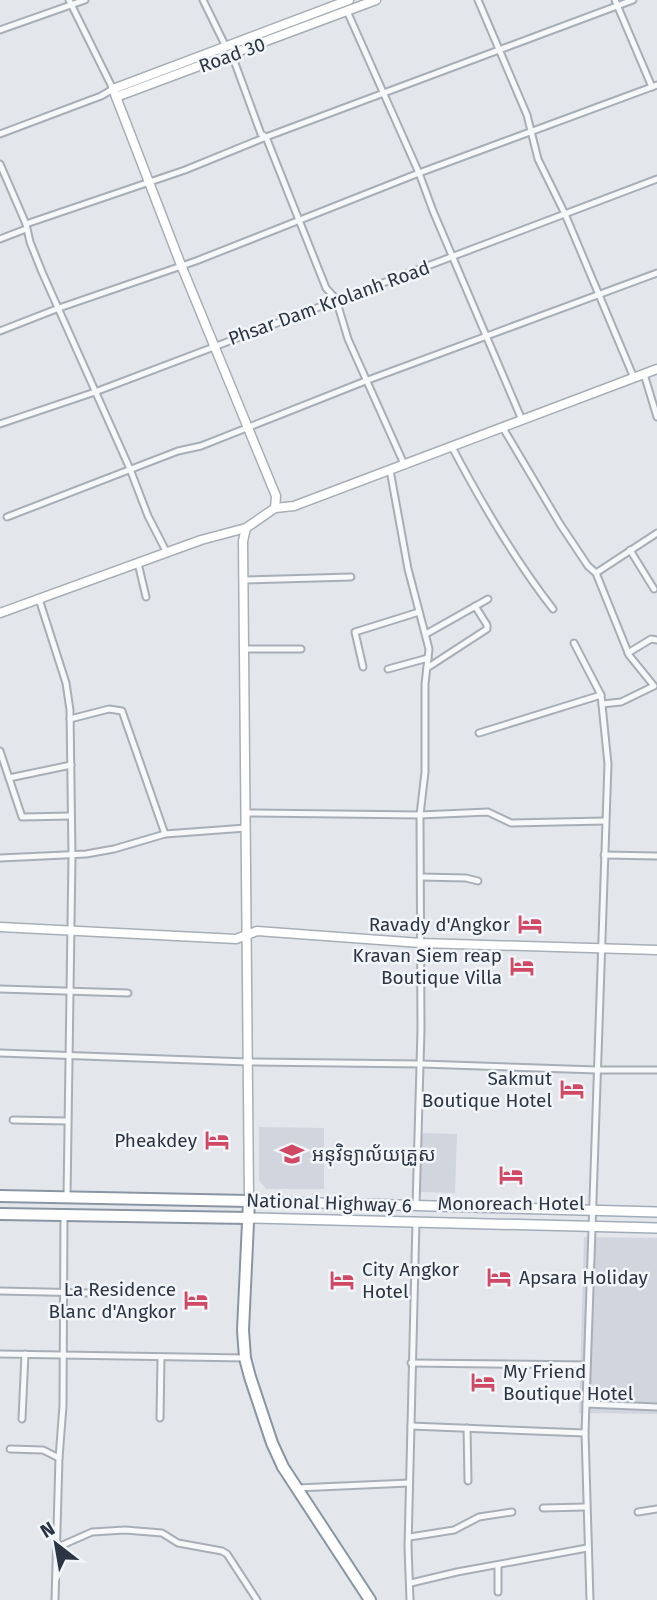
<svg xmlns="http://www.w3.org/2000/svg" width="657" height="1600" font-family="'Fira Sans','Noto Sans Khmer',sans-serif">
<rect width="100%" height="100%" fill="#e3e7ec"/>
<g fill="#d1d6de">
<polygon points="259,1127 324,1128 324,1189 266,1189 259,1180"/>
<polygon points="420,1133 457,1134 455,1193 418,1192"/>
<polygon points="584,1237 657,1238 657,1414 579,1413"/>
</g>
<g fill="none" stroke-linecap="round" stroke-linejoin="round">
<g stroke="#a8aeb6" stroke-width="9">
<g id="street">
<polyline points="203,0 226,47"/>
<polyline points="478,0 527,115 538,159 565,214 634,378"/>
<polyline points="615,0 652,87"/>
<polyline points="347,11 419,173 433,211 522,420"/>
<polyline points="0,30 85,0"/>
<polyline points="232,55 261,134 266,137 326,288 336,299 348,339 404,464"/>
<polyline points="0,134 101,96 113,89 69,0"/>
<polyline points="0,164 26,224 30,242 42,272 130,469 148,516 167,553"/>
<polyline points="26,224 185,170 266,137 633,0"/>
<polyline points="0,239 26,229"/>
<polyline points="0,331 59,308 196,261 419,173 657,85"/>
<polyline points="644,374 657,417"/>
<polyline points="0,424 95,392 657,179"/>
<polyline points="503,428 560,524 588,566 596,573 629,655 654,686 621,702 602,704"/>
<path d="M452 447C482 504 514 559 553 609"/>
<polyline points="390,470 408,569 429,649 425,684 425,772 420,815 421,1030 416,1206"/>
<polyline points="7,517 178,451 201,446 368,380 657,273"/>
<polyline points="630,550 654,589"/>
<polyline points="138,563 146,597"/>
<polyline points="596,573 657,533"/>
<polyline points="243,580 351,577"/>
<polyline points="39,599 66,683 70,710 72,856 67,1197"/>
<polyline points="426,634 488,599"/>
<polyline points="574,643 601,695 608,764 585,1433 590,1600"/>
<polyline points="245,649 301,649"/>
<polyline points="628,653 651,639 657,640"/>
<polyline points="363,667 355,632 419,612"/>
<polyline points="427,668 487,629 487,625 475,606"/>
<polyline points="388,669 428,658"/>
<polyline points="70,719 109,709 122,711 165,834"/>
<polyline points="479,733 601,695"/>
<polyline points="0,751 22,817 71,816"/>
<polyline points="9,778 71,765"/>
<polyline points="246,813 420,815 488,812 511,823 605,821"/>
<polyline points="604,855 657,856"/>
<polyline points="0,858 86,854 114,849 165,834 246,828"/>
<polyline points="421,877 466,878 478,881"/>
<polyline points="0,989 128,993"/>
<polyline points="0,1053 248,1062 421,1064 597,1070 657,1070"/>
<polyline points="13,1120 67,1121"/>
<polyline points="0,1291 91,1293"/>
<polyline points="0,1354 245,1358"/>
<polyline points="411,1363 587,1365"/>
<polyline points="586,1404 657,1407"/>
<polyline points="160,1418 161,1358"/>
<polyline points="22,1419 25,1354"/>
<polyline points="411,1426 585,1433"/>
<polyline points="467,1428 468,1481"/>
<polyline points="10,1449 43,1450 59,1458"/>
<polyline points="297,1488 409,1483"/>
<polyline points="543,1508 585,1507"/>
<polyline points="638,1512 657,1509"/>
<polyline points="410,1537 454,1530 479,1517 512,1512"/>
<polyline points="58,1547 92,1532 125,1530 162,1533 178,1543 222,1551 227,1554 257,1600"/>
<polyline points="498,1565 498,1592"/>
<polyline points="411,1583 457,1572 587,1548"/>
<polyline points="55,1600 59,1458 63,1406 64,1215"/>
<polyline points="410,1600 408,1547 416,1221"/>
</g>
</g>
<g stroke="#a8aeb6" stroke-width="11">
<g id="secondary">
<polyline points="116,97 376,0"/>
<polyline points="275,508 294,506 657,369"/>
<polyline points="0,613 201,540 246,528"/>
<polyline points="0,927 236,939 257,931 421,943 657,950"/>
<polyline points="249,1201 243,541 246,528 275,508 276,496 181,265 113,89 349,0"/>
</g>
</g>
<g stroke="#a2acb8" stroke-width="12">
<g id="primary">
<polyline points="249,1201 657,1212"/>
<polyline points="249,1218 657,1228"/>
</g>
</g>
<g stroke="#8a95a3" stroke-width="14">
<g id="highway">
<polyline points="0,1196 249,1201 243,1330 245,1358 250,1377 272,1443 283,1467 370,1600"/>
<polyline points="0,1214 249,1218"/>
</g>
</g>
<use href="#street" stroke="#f6f8fa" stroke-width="5"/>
<use href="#secondary" stroke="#fff" stroke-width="8"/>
<use href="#primary" stroke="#fff" stroke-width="9"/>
<use href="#highway" stroke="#fff" stroke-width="10"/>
</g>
<defs>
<g id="hotel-bare" transform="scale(1.89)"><path d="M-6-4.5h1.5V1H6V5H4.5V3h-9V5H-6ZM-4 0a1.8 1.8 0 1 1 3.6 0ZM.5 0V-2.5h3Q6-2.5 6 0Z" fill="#d14864" stroke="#f3f6f9" stroke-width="2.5" paint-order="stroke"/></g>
<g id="school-bare" transform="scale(1.89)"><path d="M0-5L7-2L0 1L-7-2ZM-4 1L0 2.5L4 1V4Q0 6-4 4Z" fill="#d14864" stroke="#f3f6f9" stroke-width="2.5" paint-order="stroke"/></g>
</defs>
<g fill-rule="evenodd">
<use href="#hotel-bare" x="530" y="924"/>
<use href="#hotel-bare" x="522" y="966"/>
<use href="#hotel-bare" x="572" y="1089"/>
<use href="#hotel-bare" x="217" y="1140"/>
<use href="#school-bare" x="292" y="1154"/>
<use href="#hotel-bare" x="511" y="1175"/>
<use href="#hotel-bare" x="499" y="1277"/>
<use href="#hotel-bare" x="342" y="1280"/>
<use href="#hotel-bare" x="196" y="1300"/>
<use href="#hotel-bare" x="483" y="1382"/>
</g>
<g text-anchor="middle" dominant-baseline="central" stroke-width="5" stroke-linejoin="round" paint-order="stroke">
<g font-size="19" fill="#2b3544" stroke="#f3f6f9">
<text transform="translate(232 55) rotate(-20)">Road 30</text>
<text transform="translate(329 303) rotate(-20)">Phsar Dam Krolanh Road</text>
<text transform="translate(329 1203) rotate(2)">National Highway 6</text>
</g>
<g font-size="19" fill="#2b3544" stroke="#f3f6f9" text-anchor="end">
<text x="510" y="924">Ravady d'Angkor</text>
<text x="502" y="955">Kravan Siem reap<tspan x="502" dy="22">Boutique Villa</tspan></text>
<text x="552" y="1078">Sakmut<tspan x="552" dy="22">Boutique Hotel</tspan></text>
<text x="197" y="1140">Pheakdey</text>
<text x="312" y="1154" text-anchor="start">អនុវិទ្យាល័យគ្រួស</text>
<text x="511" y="1203" text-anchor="middle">Monoreach Hotel</text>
<text x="362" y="1269" text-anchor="start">City Angkor<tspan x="362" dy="22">Hotel</tspan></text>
<text x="519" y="1277" text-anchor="start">Apsara Holiday</text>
<text x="176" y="1289">La Residence<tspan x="176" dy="22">Blanc d'Angkor</tspan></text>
<text x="503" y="1371" text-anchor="start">My Friend<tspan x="503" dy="22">Boutique Hotel</tspan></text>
</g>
</g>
<g transform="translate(56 1544) rotate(329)" stroke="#f3f6f9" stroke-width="5" paint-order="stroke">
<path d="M0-5L12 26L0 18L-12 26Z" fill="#2b3544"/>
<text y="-10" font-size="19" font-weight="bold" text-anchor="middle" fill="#2b3544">N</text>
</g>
</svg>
